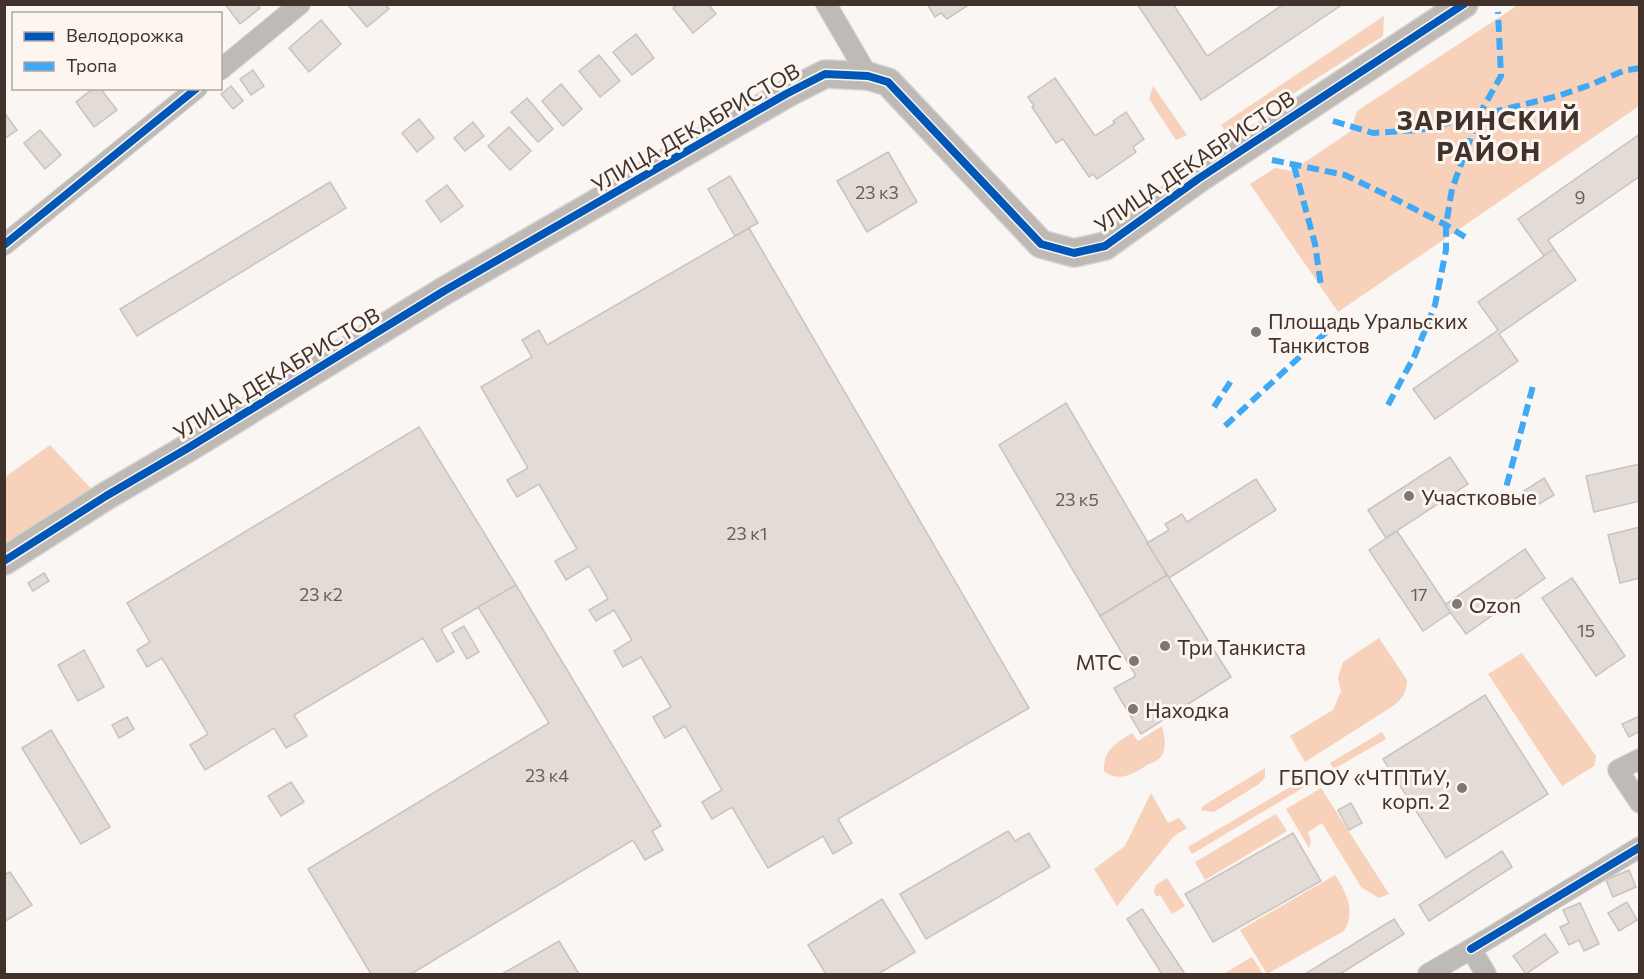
<svg xmlns="http://www.w3.org/2000/svg" width="1644" height="979" font-family="Commissioner,sans-serif">
<rect width="100%" height="100%" fill="#f9f6f3"/>
<g fill="#f7d1b9">
<polygon points="1518,5 1639,5 1639,106 1338,312 1250,184 1275,168 1292,171 1351,131 1357,111"/>
<polygon points="1384,16 1383,36 1228,135 1221,125"/>
<polygon points="1153,86 1187,135 1176,140 1149,99"/>
<polygon points="50,445 97,495 5,555 5,477"/>
<path d="M1379 638 1407 680C1407 692 1402 699 1393 706L1305 762 1290 736 1333 710 1341 691 1338 678 1343 662Z"/>
<polygon points="1522,653 1596,756 1594,766 1562,786 1488,674"/>
<path d="M1162 726C1164 736 1168 749 1160 758 1157 761 1151 763 1147 765 1134 774 1118 783 1104 771 1103 750 1115 744 1132 733L1138 741Z"/>
<polygon points="1382,732 1386,739 1334,769 1330,763"/>
<polygon points="1265,768 1265,777 1259,784 1214,812 1201,810 1203,806"/>
<polygon points="1302,780 1306,786 1192,854 1188,847"/>
<polygon points="1321,788 1389,894 1379,898 1361,887 1322,823 1308,832 1311,842 1309,848 1286,809"/>
<polygon points="1151,793 1168,823 1179,818 1187,828 1174,836 1117,906 1094,869 1125,846"/>
<polygon points="1276,814 1287,831 1205,880 1195,862"/>
<path d="M1335 875C1346 892 1356 911 1344 931L1267 974 1240 930Z"/>
<polygon points="1167,878 1185,906 1172,914 1160,895 1157,897 1154,892 1156,885"/>
<polygon points="1252,957 1263,974 1223,974"/>
</g>
<g fill="#e3dbd6" stroke="#cac2bd" stroke-width="1.5">
<polygon points="225,4 258,4 260,8 240,24"/>
<polygon points="385,4 389,9 367,27 348,5"/>
<polygon points="677,4 708,4 716,14 693,33 673,8"/>
<polygon points="927,4 970,4 947,19 941,13 935,17"/>
<polygon points="1137,4 1173,4 1207,56 1284,4 1343,4 1201,100"/>
<polygon points="321,20 341,44 309,72 289,48"/>
<polygon points="636,34 654,58 632,75 613,52"/>
<polygon points="599,55 620,81 600,97 579,71"/>
<polygon points="253,70 264,86 251,95 240,79"/>
<polygon points="1055,78 1095,136 1115,123 1113,121 1126,112 1144,139 1133,147 1136,152 1097,179 1093,174 1089,177 1063,139 1056,143 1032,107 1034,106 1028,97"/>
<polygon points="561,84 582,109 563,126 542,101"/>
<polygon points="231,86 243,101 233,109 221,94"/>
<polygon points="94,88 100,88 117,110 94,127 76,102"/>
<polygon points="527,98 553,129 538,142 511,112"/>
<polygon points="4,112 17,130 4,139"/>
<polygon points="419,119 434,138 417,152 402,133"/>
<polygon points="473,122 484,136 465,151 454,138"/>
<polygon points="509,127 531,151 510,170 488,146"/>
<polygon points="40,130 61,155 45,169 24,143"/>
<polygon points="1640,134 1640,176 1548,240 1554,249 1544,256 1518,219"/>
<polygon points="888,152 917,202 867,232 837,181"/>
<polygon points="730,176 758,223 735,236 708,189"/>
<polygon points="330,182 346,208 137,336 120,309"/>
<polygon points="447,185 463,206 441,222 426,201"/>
<polygon points="749,228 1029,708 838,819 852,843 833,854 823,836 768,868 732,807 712,819 702,802 722,790 685,726 665,738 653,717 671,707 641,657 623,667 614,651 632,640 614,610 596,621 589,610 608,599 589,566 566,580 555,561 577,549 539,484 517,497 507,480 528,468 481,387 532,357 522,340 539,330 547,345"/>
<polygon points="1554,249 1576,280 1499,334 1518,361 1435,419 1413,389 1498,330 1478,302"/>
<polygon points="1066,403 1167,575 1100,616 999,445"/>
<polygon points="419,427 516,585 441,629 454,652 437,662 423,638 294,715 307,736 286,748 274,728 205,770 190,745 208,734 162,658 147,667 137,650 150,642 127,603"/>
<polygon points="1450,457 1468,484 1386,538 1368,510"/>
<polygon points="1640,464 1640,501 1594,512 1586,476"/>
<polygon points="1544,478 1554,495 1534,507 1524,491"/>
<polygon points="1256,479 1276,510 1169,578 1147,543 1169,530 1165,524 1182,514 1187,522"/>
<polygon points="1640,527 1640,578 1620,583 1608,535"/>
<polygon points="1397,531 1451,612 1423,631 1369,550"/>
<polygon points="1525,549 1545,578 1466,634 1445,605"/>
<polygon points="44,573 49,581 33,591 28,583"/>
<polygon points="1167,575 1231,677 1141,734 1114,688 1136,676 1100,616"/>
<polygon points="1572,578 1625,656 1596,676 1542,598"/>
<polygon points="516,585 661,826 652,831 663,850 645,860 633,840 411,974 371,974 308,869 549,723 478,607"/>
<polygon points="464,626 479,652 467,659 452,633"/>
<polygon points="84,650 104,687 78,701 58,665"/>
<polygon points="1485,695 1548,794 1446,858 1383,759"/>
<polygon points="1640,716 1640,731 1629,737 1622,724"/>
<polygon points="127,717 134,729 119,738 112,725"/>
<polygon points="51,730 110,827 81,844 22,748"/>
<polygon points="291,782 304,802 281,816 268,796"/>
<polygon points="1351,803 1362,823 1349,830 1338,810"/>
<polygon points="1008,831 1015,841 1029,833 1050,867 926,939 900,894"/>
<polygon points="1293,833 1321,881 1213,942 1185,894"/>
<polygon points="1502,851 1512,867 1429,921 1419,905"/>
<polygon points="1629,870 1636,887 1613,897 1606,880"/>
<polygon points="10,872 32,905 4,922 4,875"/>
<polygon points="882,899 915,952 878,974 826,974 808,945"/>
<polygon points="1627,902 1637,920 1619,931 1608,913"/>
<polygon points="1580,903 1599,944 1584,951 1579,940 1569,945 1560,927 1569,923 1563,910"/>
<polygon points="1142,909 1185,974 1162,974 1127,919"/>
<polygon points="1394,919 1404,934 1340,974 1305,974"/>
<polygon points="1545,934 1558,952 1526,974 1513,956"/>
<polygon points="559,941 579,974 502,974"/>
</g>
<g fill="none" stroke-linecap="round" stroke-linejoin="round">
<g stroke="#d7d3d0" stroke-width="22">
<g id="street">
<polyline points="826,4 868,76"/>
<polyline points="220,70 300,4"/>
<polyline points="4,245 197,88"/>
<polyline points="1640,759 1618,770 1640,803"/>
<polyline points="1471,949 1640,847"/>
<polyline points="1428,974 1471,949 1486,974"/>
</g>
</g>
<g stroke="#d7d3d0" stroke-width="30">
<polyline id="secondary" points="4,561 106,496 188,448 444,291 786,94 825,74 868,76 888,82 1041,244 1074,253 1105,246 1198,179 1464,4"/>
</g>
<use href="#street" stroke="#bebab7" stroke-width="20"/>
<use href="#secondary" stroke="#beb9b5" stroke-width="27"/>
<g stroke="#3fa9f5" stroke-width="6" stroke-dasharray="12 6" stroke-linecap="butt">
<polyline points="1333,121 1373,133 1420,130 1558,96 1590,85 1623,71 1640,68"/>
<polyline points="1272,160 1345,175 1395,199 1446,225 1465,237"/>
<polyline points="1294,166 1315,244 1321,286"/>
<polyline points="1388,405 1415,355 1435,305 1446,250 1446,225 1452,189 1479,115 1501,76 1498,12"/>
<polyline points="1214,407 1231,381"/>
<polyline points="1225,426 1334,325"/>
<polyline points="1502,503 1534,382"/>
</g>
<g stroke="#fcf5f0" stroke-width="11">
<g id="cycleway">
<polyline points="4,245 197,88"/>
<polyline points="4,561 106,496 188,448 444,291 786,94 825,74 868,76 888,82 1041,244 1074,253 1105,246 1198,179 1464,4"/>
<polyline points="1471,949 1640,847"/>
</g>
</g>
<use href="#cycleway" stroke="#0057b8" stroke-width="8"/>
</g>
<g fill="#817771" stroke="#fcf5f0" stroke-width="2">
<circle cx="1256" cy="332" r="6"/>
<circle cx="1409" cy="496" r="6"/>
<circle cx="1457" cy="604" r="6"/>
<circle cx="1165" cy="646" r="6"/>
<circle cx="1134" cy="661" r="6"/>
<circle cx="1133" cy="709" r="6"/>
<circle cx="1462" cy="788" r="6"/>
</g>
<g text-anchor="middle" dominant-baseline="central" stroke-width="6" stroke-linejoin="round" paint-order="stroke">
<g font-size="18" fill="#6a5d56">
<text x="877" y="192">23 к3</text>
<text x="1580" y="197">9</text>
<text x="1077" y="499">23 к5</text>
<text x="747" y="533">23 к1</text>
<text x="321" y="594">23 к2</text>
<text x="1419" y="594">17</text>
<text x="1586" y="630">15</text>
<text x="547" y="775">23 к4</text>
</g>
<g font-size="21" fill="#41332b" stroke="#fcf5f0">
<text transform="translate(695 127) rotate(-30)">УЛИЦА ДЕКАБРИСТОВ</text>
<text transform="translate(1194 161) rotate(-34)">УЛИЦА ДЕКАБРИСТОВ</text>
<text transform="translate(276 373) rotate(-31)">УЛИЦА ДЕКАБРИСТОВ</text>
</g>
<g font-size="21" fill="#41332b" stroke="#fcf5f0" text-anchor="start">
<text x="1268" y="320">Площадь Уральских<tspan x="1268" dy="24">Танкистов</tspan></text>
<text x="1421" y="496">Участковые</text>
<text x="1469" y="604">Ozon</text>
<text x="1177" y="646">Три Танкиста</text>
<text x="1122" y="661" text-anchor="end">МТС</text>
<text x="1145" y="709">Находка</text>
<text x="1450" y="776" text-anchor="end">ГБПОУ «ЧТПТиУ,<tspan x="1450" dy="24">корп. 2</tspan></text>
</g>
<g font-size="27" font-weight="bold" letter-spacing="1.5" fill="#41332b" stroke="#fcf5f0">
<text x="1489" y="119">ЗАРИНСКИЙ<tspan x="1489" dy="31">РАЙОН</tspan></text>
</g>
</g>
<rect width="1644" height="979" fill="none" stroke="#41332b" stroke-width="12"/>
<rect x="12" y="12" width="210" height="78" fill="#fcf5f0" stroke="#b1a7a1" stroke-width="1.5"/>
<rect x="24" y="32" width="30" height="9" fill="#0057b8" stroke="#b1a7a1" stroke-width="1.5"/>
<text x="66" y="42" font-size="18" fill="#41332b">Велодорожка</text>
<rect x="24" y="62" width="30" height="9" fill="#3fa9f5" stroke="#b1a7a1" stroke-width="1.5"/>
<text x="66" y="72" font-size="18" fill="#41332b">Тропа</text>
</svg>
